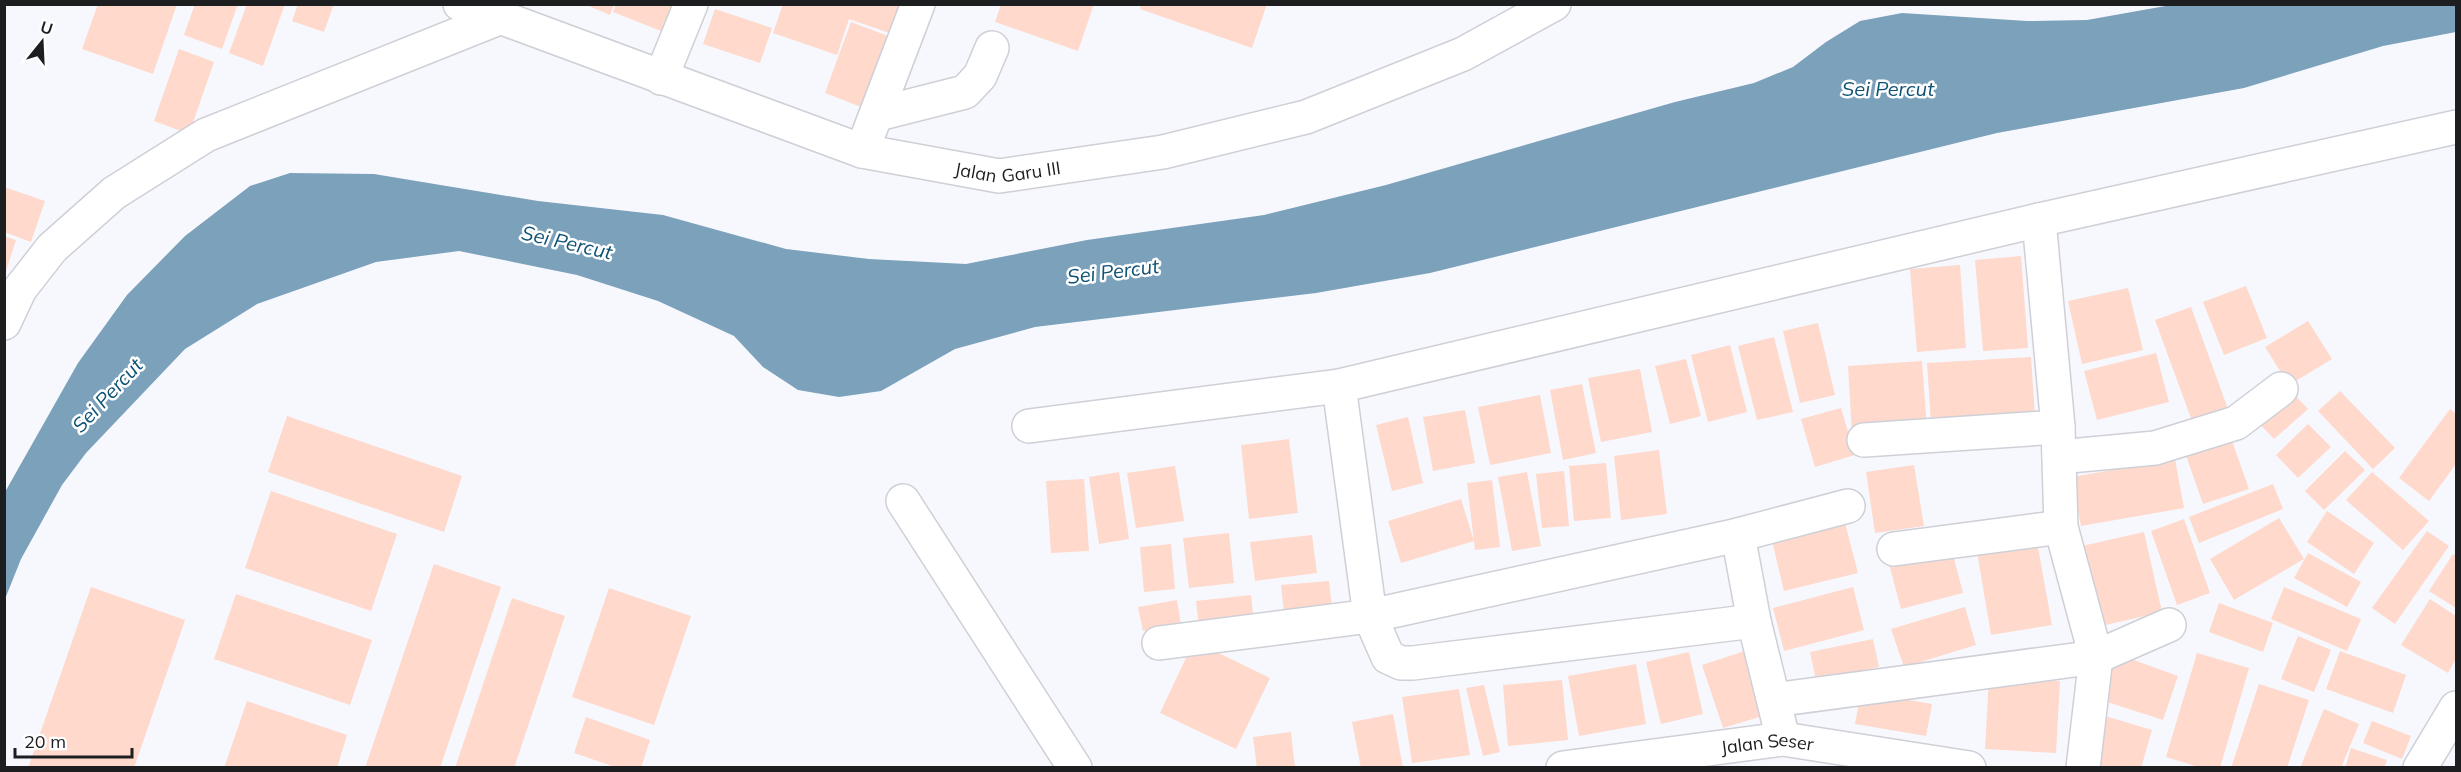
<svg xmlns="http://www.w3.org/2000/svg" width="2461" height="772" font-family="Mulish,sans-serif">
<rect width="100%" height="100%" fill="#f7f8fe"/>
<polygon fill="#7ba1bb" points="2171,5 2456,5 2456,32 2383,46 2244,88 1997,133 1430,273 1316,293 1035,327 955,349 881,391 839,397 798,390 763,367 734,336 658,301 577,275 459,251 376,262 257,304 185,349 86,453 62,485 21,559 5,599 5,492 78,363 127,295 185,236 250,186 290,173 374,174 538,201 663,215 786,249 869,259 966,264 1087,240 1264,215 1386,185 1675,102 1754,83 1793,67 1826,42 1860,21 1902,13 2027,21 2087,20"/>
<g fill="#fed9cc">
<polygon points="98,4 177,4 153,74 82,49"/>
<polygon points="195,4 238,4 222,49 184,35"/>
<polygon points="247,4 285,4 263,66 229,53"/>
<polygon points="298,4 334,4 324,32 292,21"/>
<polygon points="584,4 614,4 610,15"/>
<polygon points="616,4 678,4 666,33 613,12"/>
<polygon points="783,4 912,4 901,37 849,19 837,55 773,33"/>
<polygon points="1001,4 1094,4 1078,51 995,22"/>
<polygon points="1141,4 1267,4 1252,48 1140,9"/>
<polygon points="715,9 772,28 760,63 703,44"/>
<polygon points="851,22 896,39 869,110 825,93"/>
<polygon points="179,49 214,62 189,134 154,121"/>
<polygon points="4,187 45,201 31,242 4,232"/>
<polygon points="4,236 16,240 5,274 4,274"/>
<polygon points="2021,256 2028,348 1983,351 1975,260"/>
<polygon points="1960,265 1966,348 1917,352 1910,269"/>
<polygon points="2246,286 2267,338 2224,355 2203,302"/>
<polygon points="2128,288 2143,350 2082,364 2068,301"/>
<polygon points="2191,307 2228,409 2192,421 2155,320"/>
<polygon points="2308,321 2332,359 2289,385 2265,347"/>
<polygon points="1818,323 1835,395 1800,403 1783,331"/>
<polygon points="1774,337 1793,412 1757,420 1738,346"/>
<polygon points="1730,345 1747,412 1708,422 1691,355"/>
<polygon points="2156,353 2169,402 2097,420 2084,371"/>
<polygon points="2031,357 2035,417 1931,423 1927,363"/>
<polygon points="1686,359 1701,416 1670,424 1655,366"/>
<polygon points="1922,361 1927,429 1852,434 1848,366"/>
<polygon points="1640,369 1652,432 1601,442 1588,378"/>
<polygon points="1582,384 1596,453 1563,460 1550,390"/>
<polygon points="2291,391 2308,409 2274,439 2257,421"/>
<polygon points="2340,391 2395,448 2373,469 2318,411"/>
<polygon points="1540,395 1551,453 1490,465 1478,407"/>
<polygon points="1841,408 1855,455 1815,467 1801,419"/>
<polygon points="2450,409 2456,414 2456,464 2429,501 2399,478"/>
<polygon points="1465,410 1475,463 1433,471 1423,417"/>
<polygon points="287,416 462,476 444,532 268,472"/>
<polygon points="1408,417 1423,483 1392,491 1376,425"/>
<polygon points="2308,424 2331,447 2298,478 2276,455"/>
<polygon points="2227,427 2249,489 2203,504 2182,444"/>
<polygon points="1289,439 1298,513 1249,519 1241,445"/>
<polygon points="1659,450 1667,514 1621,520 1614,456"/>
<polygon points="2345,451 2365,470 2324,510 2305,491"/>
<polygon points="2175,459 2184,508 2081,526 2072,477"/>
<polygon points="1606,463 1611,518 1574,521 1569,466"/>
<polygon points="1914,465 1924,526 1875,533 1866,472"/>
<polygon points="1175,466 1184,521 1136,528 1127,473"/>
<polygon points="1564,471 1569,526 1542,528 1536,474"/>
<polygon points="1119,472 1129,539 1099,544 1089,477"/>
<polygon points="1527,472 1541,546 1512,551 1498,477"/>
<polygon points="2372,472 2429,521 2403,550 2346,500"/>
<polygon points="1084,479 1089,551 1051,553 1046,481"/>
<polygon points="1492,480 1500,547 1475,550 1467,483"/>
<polygon points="2273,484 2283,509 2199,543 2189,517"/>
<polygon points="271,491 397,534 371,611 245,568"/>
<polygon points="1461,499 1474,541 1401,563 1388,521"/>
<polygon points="2327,511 2374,543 2354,574 2307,542"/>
<polygon points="2279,518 2304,559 2234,600 2210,559"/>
<polygon points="2184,519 2210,593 2177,605 2151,531"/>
<polygon points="1845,523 1858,573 1784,591 1772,541"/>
<polygon points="2427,531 2449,546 2395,624 2372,608"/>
<polygon points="2144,532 2162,612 2101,626 2082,546"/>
<polygon points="1229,533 1234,583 1189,588 1183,538"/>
<polygon points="1312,535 1317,573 1255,581 1250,542"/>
<polygon points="2037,542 2052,625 1991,635 1977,552"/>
<polygon points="1950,543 1963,593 1901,609 1888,560"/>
<polygon points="1171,544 1175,589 1144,592 1140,547"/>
<polygon points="2308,553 2361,582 2347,607 2294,578"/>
<polygon points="2453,554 2456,556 2456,608 2429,591"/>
<polygon points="434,564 501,587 440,768 365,768"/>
<polygon points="1329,581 1332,608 1284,613 1281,585"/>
<polygon points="91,587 185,620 134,768 28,768"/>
<polygon points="1853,587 1864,630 1784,651 1773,608"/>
<polygon points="2284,587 2361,619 2347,651 2271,619"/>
<polygon points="609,588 691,616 654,725 572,697"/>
<polygon points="236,594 372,640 350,705 214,659"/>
<polygon points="1251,595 1254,623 1199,629 1196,601"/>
<polygon points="512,598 565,616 514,768 455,768"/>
<polygon points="2430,599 2456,616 2456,659 2448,673 2401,645"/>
<polygon points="1177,600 1181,625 1143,631 1138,607"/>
<polygon points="2219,603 2273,623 2263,652 2209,632"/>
<polygon points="1965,607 1976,645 1904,667 1891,629"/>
<polygon points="2298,636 2331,650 2314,692 2281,679"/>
<polygon points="1873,639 1879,667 1816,680 1810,652"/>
<polygon points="1194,641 1270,678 1236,749 1160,713"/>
<polygon points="1745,651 1766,715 1723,728 1702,665"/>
<polygon points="2340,651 2406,675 2393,713 2326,689"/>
<polygon points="1689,652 1703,714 1661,724 1646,662"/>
<polygon points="2197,653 2249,668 2220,768 2202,768 2166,757"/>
<polygon points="2117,654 2178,676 2163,720 2101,700"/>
<polygon points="1636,664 1646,724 1579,736 1568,676"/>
<polygon points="1989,677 2060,681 2056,753 1985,749"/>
<polygon points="1562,680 1568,740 1508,746 1503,685"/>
<polygon points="2259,684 2309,700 2287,768 2231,768"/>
<polygon points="1484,685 1500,752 1483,756 1466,688"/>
<polygon points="1459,689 1470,755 1412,763 1402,697"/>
<polygon points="1861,692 1932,704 1926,736 1855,724"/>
<polygon points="247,701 347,735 337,768 224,768"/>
<polygon points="2324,709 2359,724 2341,768 2300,768"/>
<polygon points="1393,714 1403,768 1361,768 1352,722"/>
<polygon points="2105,716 2152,730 2141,768 2090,768"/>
<polygon points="586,717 650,740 641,768 618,768 574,753"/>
<polygon points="2372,721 2411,736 2402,759 2363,743"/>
<polygon points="1291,732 1295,768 1257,768 1253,737"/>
<polygon points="2351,748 2387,760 2384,768 2345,768"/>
</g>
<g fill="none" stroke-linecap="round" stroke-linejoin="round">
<g stroke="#cfd0d7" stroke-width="36">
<g id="street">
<path id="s1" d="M460 4 489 13 862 151 999 176 1163 152 1306 117 1463 54 1554 4"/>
<polyline points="661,78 691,4"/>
<polyline points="878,114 965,92 980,76 992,48"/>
<polyline points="862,151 918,4"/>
<polyline points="2039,220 2058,427 2061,527 2096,657 2083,768"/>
<polyline points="4,323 20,289 52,248 114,193 206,135 499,18"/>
<polyline points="1029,426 1339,386"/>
<polyline points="1864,440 2058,427"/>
<polyline points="2059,457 2155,448 2236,423 2281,389"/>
<polyline points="903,501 1075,768"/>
<polyline points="1738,535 1754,621"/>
<polyline points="1894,549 2061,527"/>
<polyline points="1159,643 1370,616 1738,535 1848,506"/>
<polyline points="1774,700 2096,657 2169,625"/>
<polyline points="1783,739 1754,621 1413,663 1401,663 1388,657 1370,616 1339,386 2039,220 2456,127"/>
<path id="s2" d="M1563 768 1783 739 1969 768"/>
<polyline points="2420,768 2456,708"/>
</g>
</g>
<use href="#street" stroke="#fff" stroke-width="33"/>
</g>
<g text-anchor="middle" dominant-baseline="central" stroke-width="5" stroke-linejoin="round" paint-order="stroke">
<g font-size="18" fill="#1d1e20" stroke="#fff">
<text stroke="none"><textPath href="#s1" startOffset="576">Jalan Garu III</textPath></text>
<text stroke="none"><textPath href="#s2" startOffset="206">Jalan Seser</textPath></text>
</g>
<g font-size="20" font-style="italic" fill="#0e5276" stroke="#fff">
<text x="1888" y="88">Sei Percut</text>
<text transform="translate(567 242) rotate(13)">Sei Percut</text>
<text transform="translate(1113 271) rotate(-7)">Sei Percut</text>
<text transform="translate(107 395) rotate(-47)">Sei Percut</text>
</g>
</g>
<rect width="2461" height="772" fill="none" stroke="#1d1e20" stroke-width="12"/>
<g transform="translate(42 42) rotate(18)" stroke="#ffffff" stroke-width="4.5" paint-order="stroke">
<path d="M0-4.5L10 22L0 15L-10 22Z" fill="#1d1e20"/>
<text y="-9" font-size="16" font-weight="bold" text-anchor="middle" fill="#1d1e20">U</text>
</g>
<path d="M15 748v9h117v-9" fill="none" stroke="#1d1e20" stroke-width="3"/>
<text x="24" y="748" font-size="18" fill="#1d1e20" stroke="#ffffff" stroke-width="4.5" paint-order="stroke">20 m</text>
</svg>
